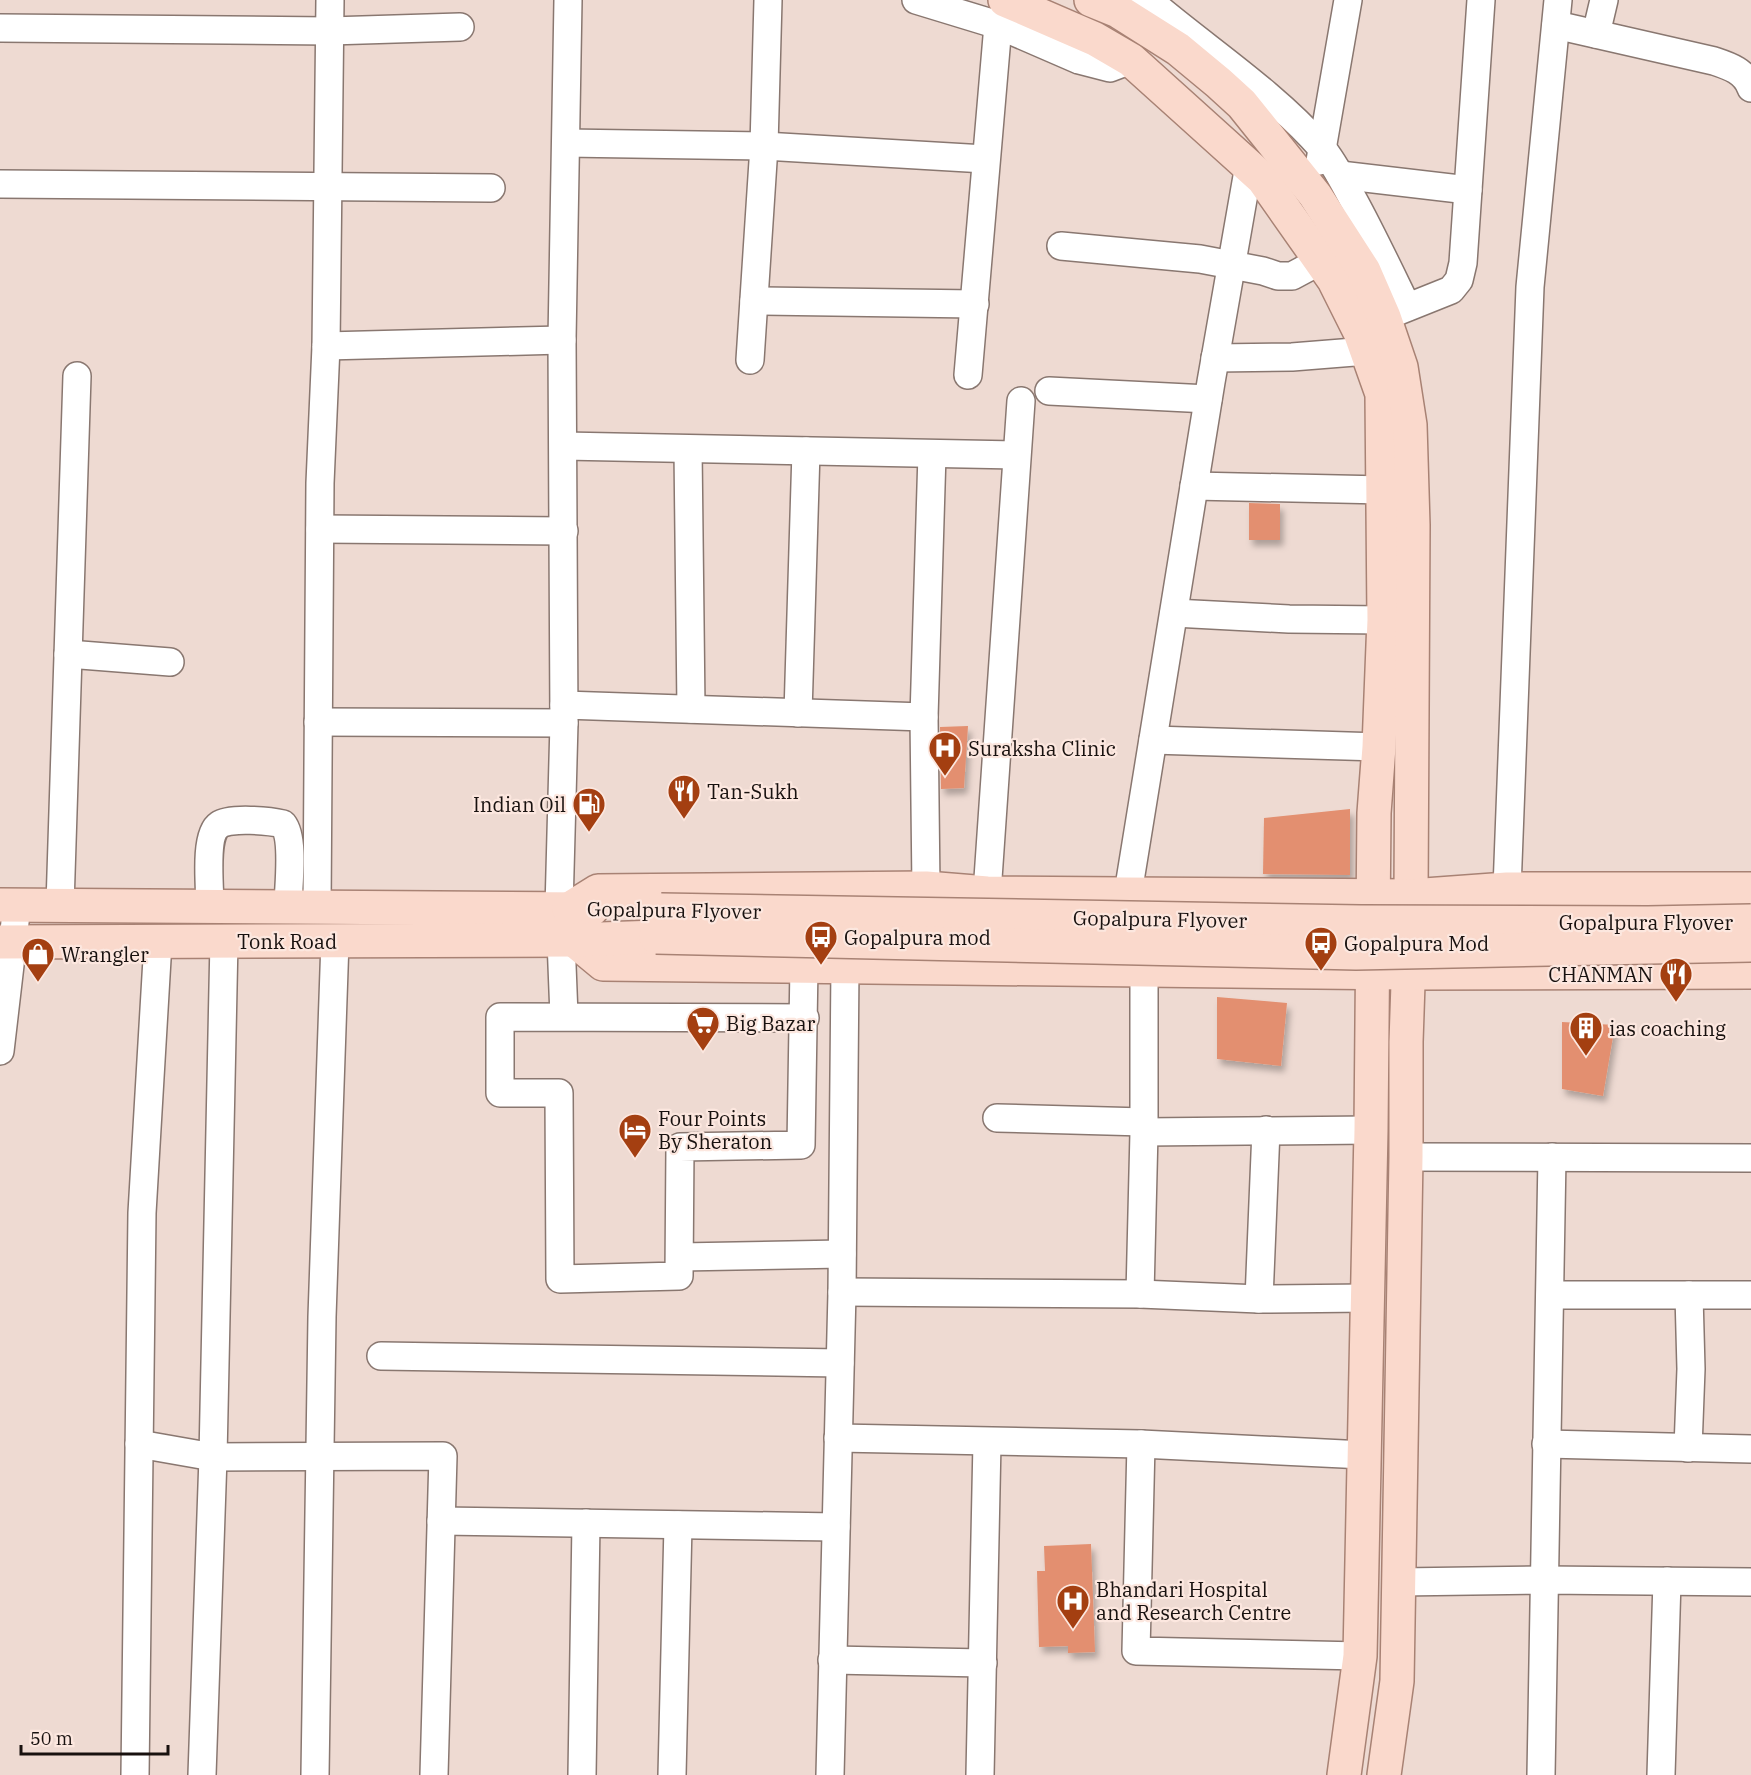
<svg xmlns="http://www.w3.org/2000/svg" width="1751" height="1775" font-family="'IBM Plex Serif',serif">
<defs>
<filter id="shadow"><feDropShadow dx="3.5" dy="6" stdDeviation="3" flood-color="#0004"/></filter>
</defs>
<rect width="100%" height="100%" fill="#eedad2"/>
<g fill="#e38f6f" filter="url(#shadow)">
<polygon points="1249,503 1280,504 1280,540 1249,540"/>
<polygon points="968,726 964,788 941,789 940,727"/>
<polygon points="1350,809 1350,875 1263,874 1264,818"/>
<polygon points="1217,997 1287,1003 1281,1066 1217,1059"/>
<polygon points="1562,1022 1615,1025 1603,1096 1562,1089"/>
<polygon points="1091,1544 1095,1652 1068,1653 1068,1646 1039,1647 1037,1571 1045,1571 1044,1546"/>
</g>
<g fill="none" stroke-linecap="round" stroke-linejoin="round">
<g stroke="#897770" stroke-width="30">
<g id="minor">
<polyline points="916,0 998,25 1079,60 1110,68 1131,60"/>
<path d="M1141 0 1158 8C1212 53 1274 94 1321 147 1334 162 1344 183 1354 201 1373 236 1390 272 1407 307"/>
<path d="M1556 25 1714 61C1729 66 1745 71 1751 88"/>
<polyline points="0,28 330,31 460,27"/>
<polyline points="1596,34 1604,0"/>
<polyline points="566,143 764,146 985,159"/>
<polyline points="1320,161 1348,0"/>
<polyline points="1340,175 1468,190"/>
<polyline points="0,184 491,188"/>
<polyline points="1061,246 1200,259 1263,271 1278,276 1292,276 1320,261"/>
<polyline points="754,301 975,304"/>
<polyline points="1391,314 1451,290 1459,280 1463,263 1481,0"/>
<polyline points="326,346 562,340"/>
<polyline points="1215,358 1292,357 1367,351"/>
<polyline points="750,360 764,146 768,0"/>
<polyline points="968,375 998,25"/>
<polyline points="1049,391 1208,399"/>
<polyline points="564,446 1016,455"/>
<polyline points="688,449 691,709"/>
<polyline points="1194,486 1384,490"/>
<polyline points="320,529 564,531"/>
<polyline points="1174,613 1289,619 1384,620"/>
<polyline points="68,654 170,662"/>
<polyline points="564,705 924,717"/>
<polyline points="798,713 806,451"/>
<polyline points="318,722 564,723"/>
<polyline points="1153,740 1379,747"/>
<polyline points="926,888 924,717 932,454"/>
<polyline points="1507,889 1530,287 1558,0"/>
<polyline points="987,893 1021,401"/>
<polyline points="1128,893 1211,382 1249,165"/>
<polyline points="60,905 77,376"/>
<path d="M210 906C210 889 204 835 219 825 230 817 270 821 283 824 295 839 288 887 288 907"/>
<polyline points="317,907 320,483 326,346 330,0"/>
<polyline points="559,908 564,723 562,340 568,0"/>
<polyline points="561,940 564,1016"/>
<polyline points="804,966 801,1145 680,1147 679,1276 560,1279 559,1093 500,1093 500,1017 805,1018"/>
<polyline points="0,1051 17,905"/>
<polyline points="997,1118 1144,1122"/>
<polyline points="1144,1132 1371,1130"/>
<polyline points="1406,1157 1751,1158"/>
<polyline points="680,1257 842,1254"/>
<polyline points="842,1292 1140,1294 1259,1299 1368,1298"/>
<polyline points="1140,1294 1144,1132 1144,970"/>
<polyline points="1550,1295 1751,1295"/>
<polyline points="1259,1299 1266,1130"/>
<polyline points="381,1356 840,1363"/>
<polyline points="838,1438 1141,1444 1364,1455"/>
<polyline points="139,1444 213,1457 443,1456 434,1775"/>
<polyline points="1141,1444 1136,1651 1360,1656"/>
<polyline points="1546,1444 1751,1449"/>
<polyline points="1688,1448 1691,1369 1689,1295"/>
<polyline points="441,1521 836,1527"/>
<polyline points="1399,1582 1544,1580 1751,1582"/>
<polyline points="832,1660 983,1663"/>
<polyline points="135,1775 142,1213 158,942"/>
<polyline points="202,1775 213,1457 224,941"/>
<polyline points="315,1775 322,1317 335,941"/>
<polyline points="582,1775 586,1523"/>
<polyline points="672,1775 678,1525"/>
<polyline points="830,1775 842,1292 845,967"/>
<polyline points="980,1775 987,1442"/>
<polyline points="1541,1775 1552,1157"/>
<polyline points="1661,1775 1667,1581"/>
</g>
</g>
<g stroke="#a88274" stroke-width="36">
<g id="major">
<polyline points="1005,0 1095,39 1131,60 1263,179 1334,280 1360,332 1382,394 1384,620 1379,747 1374,813 1371,1130 1360,1656 1344,1775"/>
<polyline points="1091,0 1118,11 1178,49 1219,83 1242,104 1315,195 1364,271 1384,317 1401,367 1410,425 1413,525 1411,896 1406,1042 1406,1157 1397,1681 1384,1775"/>
<polyline points="0,905 592,909"/>
<polyline points="569,909 598,891 926,888 987,893 1411,896 1507,889 1751,889"/>
<polyline points="574,940 603,964 1408,973 1751,972"/>
<polyline points="0,942 574,940 656,937"/>
</g>
</g>
<use href="#minor" stroke="#fff" stroke-width="27"/>
<use href="#major" stroke="#fad9cc" stroke-width="33"/>
<g stroke="#a88274" stroke-width="36" stroke-linecap="butt">
<g id="major-bridge">
<polyline points="661,910 1361,922 1648,923 1751,921"/>
<polyline points="656,937 1356,953 1751,945"/>
</g>
</g>
<use href="#major-bridge" stroke="#fad9cc" stroke-width="33"/>
</g>
<defs>
<g id="hospital-pin" transform="scale(1.725)"><path d="M0 17L-7.5 6A9.5 9.5 0 1 1 7.5 6Z" fill="#a43f11" stroke="#fce7df"/><path d="M-5-5h3v3.5h4V-5h3V5h-3V1.5h-4V5h-3Z" fill="#fff"/></g>
<g id="restaurant-pin" transform="scale(1.725)"><path d="M0 17L-7.5 6A9.5 9.5 0 1 1 7.5 6Z" fill="#a43f11" stroke="#fce7df"/><path d="M-5-6h1v4h1v-4h1v4h1v-4h1v5L-1.5 .5V6h-2V.5L-5-1ZM5-6V6H3V1.5H1.5Q1.5-4 5-6Z" fill="#fff"/></g>
<g id="fuel-pin" transform="scale(1.725)"><path d="M0 17L-7.5 6A9.5 9.5 0 1 1 7.5 6Z" fill="#a43f11" stroke="#fce7df"/><path d="M-5.5-6h7V0h2V4h1.3V-2.5L3-4.5l.8-.8L6-3V5H2.5V1h-1V6h-7ZM-4.2-4.7v3.2H.2V-4.7Z" fill="#fff"/></g>
<g id="bus-pin" transform="scale(1.725)"><path d="M0 17L-7.5 6A9.5 9.5 0 1 1 7.5 6Z" fill="#a43f11" stroke="#fce7df"/><path d="M-5-6H5V4H4V6H2V4H-2V6H-4V4H-5ZM-3.5-4V0h7V-4ZM-3.5 1.2v1.5H-2V1.2ZM2 1.2v1.5H3.5V1.2Z" fill="#fff"/></g>
<g id="shop-pin" transform="scale(1.725)"><path d="M0 17L-7.5 6A9.5 9.5 0 1 1 7.5 6Z" fill="#a43f11" stroke="#fce7df"/><path d="M-5-2.5h2.3a2.7 3.5 0 0 1 5.4 0H5L5.5 6h-11ZM-1.5-2.5h3a1.5 2.3 0 0 0-3 0Z" fill="#fff"/></g>
<g id="supermarket-pin" transform="scale(1.725)"><path d="M0 17L-7.5 6A9.5 9.5 0 1 1 7.5 6Z" fill="#a43f11" stroke="#fce7df"/><path d="M-6-5.5h2.5l.6 2H6L4.5 2H-2.5L-4.4-4H-6ZM-1.5 3.2a1.3 1.3 0 1 0 .1 0ZM3 3.2a1.3 1.3 0 1 0 .1 0Z" fill="#fff"/></g>
<g id="building-pin" transform="scale(1.725)"><path d="M0 17L-7.5 6A9.5 9.5 0 1 1 7.5 6Z" fill="#a43f11" stroke="#fce7df"/><path d="M-4-6H4V6H1V3H-1V6H-4ZM-2.5-4.3h1.7v1.8h-1.7ZM.8-4.3h1.7v1.8H.8ZM-2.5-1h1.7V.8h-1.7ZM.8-1h1.7V.8H.8Z" fill="#fff"/></g>
<g id="hotel-pin" transform="scale(1.725)"><path d="M0 17L-7.5 6A9.5 9.5 0 1 1 7.5 6Z" fill="#a43f11" stroke="#fce7df"/><path d="M-6-4.5h1.5V1H6V5H4.5V3h-9V5H-6ZM-4 0a1.8 1.8 0 1 1 3.6 0ZM.5 0V-2.5h3Q6-2.5 6 0Z" fill="#fff"/></g>
</defs>
<g fill-rule="evenodd">
<use href="#hospital-pin" x="945" y="748"/>
<use href="#restaurant-pin" x="684" y="791"/>
<use href="#fuel-pin" x="589" y="804"/>
<use href="#bus-pin" x="821" y="937"/>
<use href="#bus-pin" x="1321" y="943"/>
<use href="#shop-pin" x="38" y="954"/>
<use href="#restaurant-pin" x="1676" y="974"/>
<use href="#supermarket-pin" x="703" y="1023"/>
<use href="#building-pin" x="1586" y="1028"/>
<use href="#hotel-pin" x="635" y="1130"/>
<use href="#hospital-pin" x="1073" y="1601"/>
</g>
<g text-anchor="middle" dominant-baseline="central" stroke-width="4.5" stroke-linejoin="round" paint-order="stroke">
<g font-size="20" fill="#18110f" stroke="#fce7df" text-anchor="start">
<text x="968" y="748">Suraksha Clinic</text>
<text x="707" y="791">Tan-Sukh</text>
<text x="566" y="804" text-anchor="end">Indian Oil</text>
<text x="844" y="937">Gopalpura mod</text>
<text x="1344" y="943">Gopalpura Mod</text>
<text x="61" y="954">Wrangler</text>
<text x="1653" y="974" text-anchor="end">CHANMAN</text>
<text x="726" y="1023">Big Bazar</text>
<text x="1609" y="1028">ias coaching</text>
<text x="658" y="1118">Four Points<tspan x="658" dy="23">By Sheraton</tspan></text>
<text x="1096" y="1589">Bhandari Hospital<tspan x="1096" dy="23">and Research Centre</tspan></text>
</g>
<g font-size="20" fill="#18110f" stroke="#fce7df">
<text transform="translate(674 910) rotate(1)">Gopalpura Flyover</text>
<text transform="translate(1160 919) rotate(1)">Gopalpura Flyover</text>
<text x="1646" y="922">Gopalpura Flyover</text>
<text x="287" y="941">Tonk Road</text>
</g>
</g>
<path d="M21 1745v9h147v-9" fill="none" stroke="#18110f" stroke-width="3"/>
<text x="30" y="1745" font-size="18" fill="#18110f" stroke="#fce7df" stroke-width="4.5" paint-order="stroke">50 m</text>
</svg>
